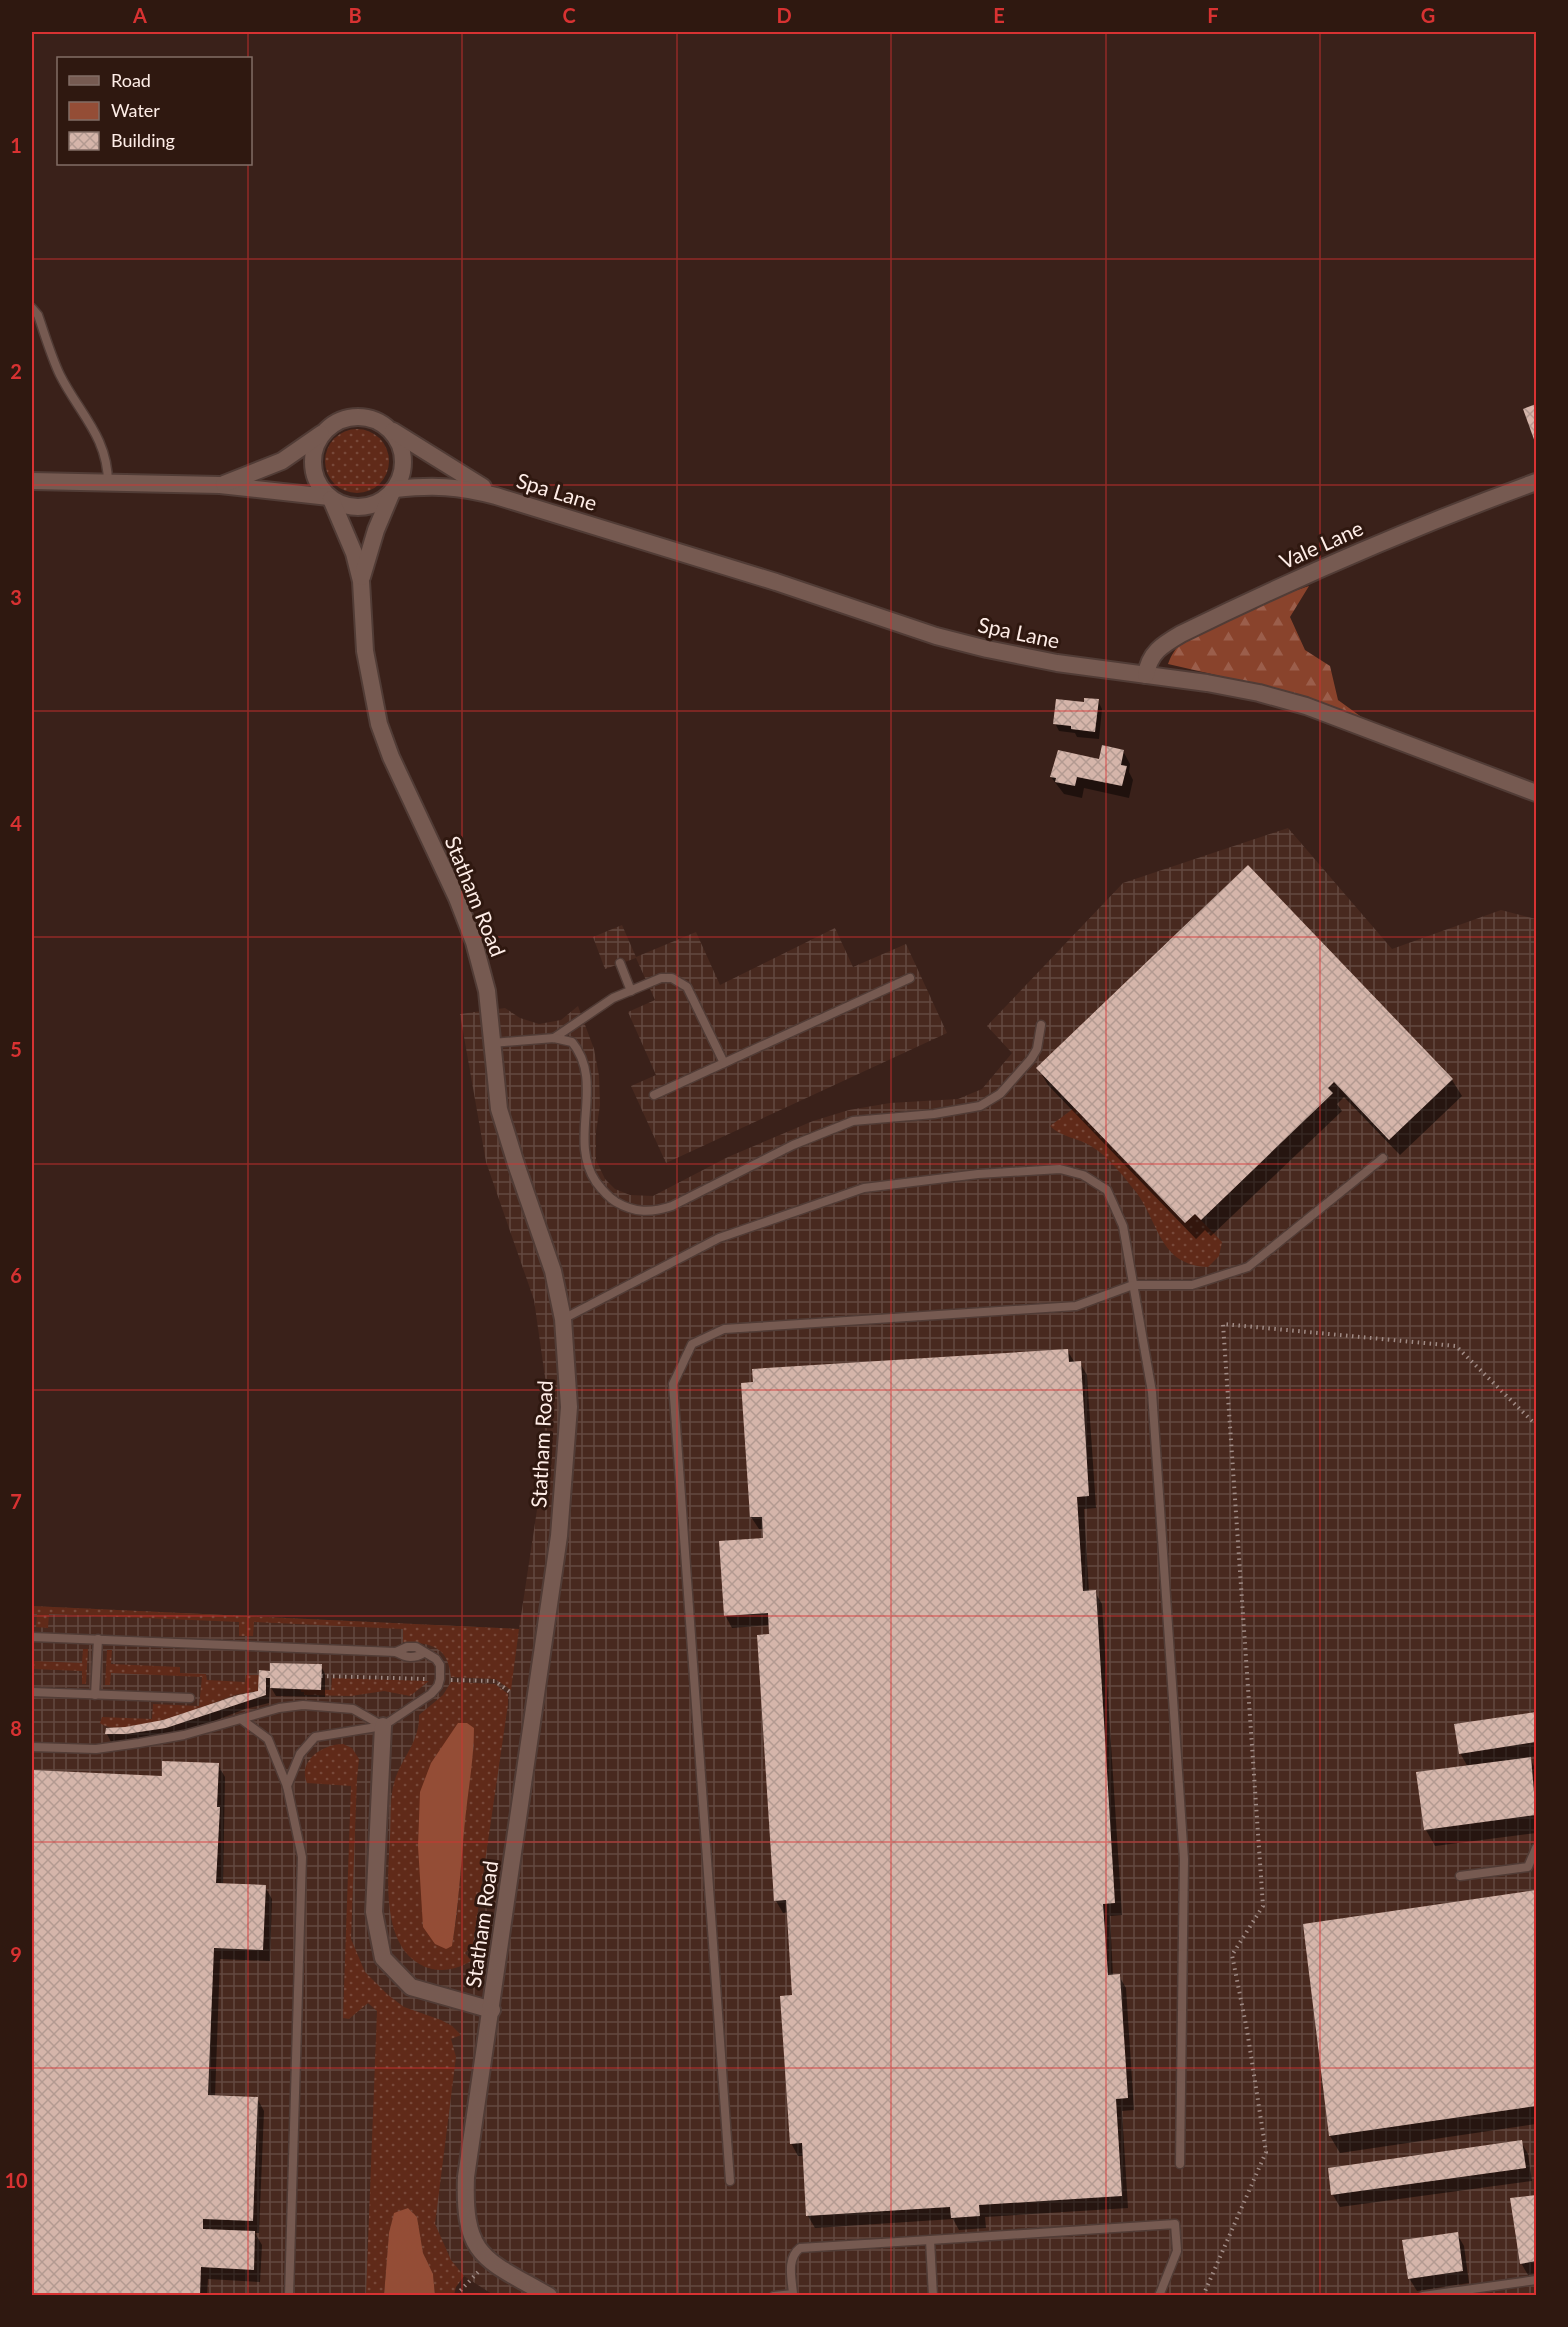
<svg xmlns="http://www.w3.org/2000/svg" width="1568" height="2327" font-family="Lato,sans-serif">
<defs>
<pattern id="industrial-grid" width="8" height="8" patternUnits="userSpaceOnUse" patternTransform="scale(1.5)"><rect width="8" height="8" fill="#48291f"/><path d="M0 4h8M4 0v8" fill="none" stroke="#634840"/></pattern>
<pattern id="grass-dots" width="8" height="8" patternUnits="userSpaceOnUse" patternTransform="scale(1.5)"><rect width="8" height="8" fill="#602a19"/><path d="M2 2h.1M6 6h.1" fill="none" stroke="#78493a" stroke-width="1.8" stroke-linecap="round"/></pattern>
<pattern id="forest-firs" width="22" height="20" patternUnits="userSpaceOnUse" patternTransform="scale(1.5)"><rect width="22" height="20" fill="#89432c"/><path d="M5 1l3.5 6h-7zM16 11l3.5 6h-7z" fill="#9b5e4b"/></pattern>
<pattern id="building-cross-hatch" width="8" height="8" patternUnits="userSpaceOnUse" patternTransform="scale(1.5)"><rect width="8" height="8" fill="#d5b5aa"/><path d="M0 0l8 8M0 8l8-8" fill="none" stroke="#b39a91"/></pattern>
</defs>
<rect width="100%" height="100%" fill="#3a211a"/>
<g fill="url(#industrial-grid)">
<polygon points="1288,828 1392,949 1501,910 1536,919 1536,2295 495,2296 464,2276 375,2271 373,2295 32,2296 32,1606 519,1629 543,1470 546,1384 534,1300 486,1162 460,1014 505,1008 520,1018 539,1024 561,1020 578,1006 594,1049 599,1076 600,1105 596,1132 596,1160 605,1179 615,1189 630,1195 653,1196 728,1157 813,1121 849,1110 890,1103 958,1099 982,1089 1012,1053 987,1026 1123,883"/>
<polygon points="622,925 636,957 696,932 720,985 835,928 853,967 906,944 947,1033 666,1163 631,1086 656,1075 628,1012 655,1000 636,958 605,969 593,937"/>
</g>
<g fill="url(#grass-dots)" fill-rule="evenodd">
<circle cx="357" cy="461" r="32"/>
<path d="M1074 1108 1185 1223 1195 1214 1222 1242 1219 1256 1208 1267C1159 1265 1160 1224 1136 1192 1123 1176 1109 1157 1091 1146 1078 1138 1061 1137 1050 1126Z"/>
<path d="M32 1606 519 1629 511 1690 495 1679 451 1677C448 1646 431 1643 403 1642V1629L254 1622 253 1636H239V1622L49 1614 48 1628 36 1627 37 1614H32Z"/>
<polygon points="83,1649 88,1649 86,1684 82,1684 82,1671 32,1669 32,1661 82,1663"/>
<path d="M107 1650H112L111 1664 180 1667V1673L206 1674 207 1680 245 1682 246 1675H259L258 1691C251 1692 243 1693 235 1695 209 1704 123 1741 100 1723L102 1717 152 1719 153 1704 199 1706 202 1677 111 1673 110 1685H105Z"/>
<polygon points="332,1678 429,1681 410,1696 384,1691 351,1696 304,1695 304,1692 301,1692 301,1689 331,1690"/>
<path d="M451 1682 495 1684 508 1694V1704L473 1944 465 1953 471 1961C459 1968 446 1972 432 1969 379 1955 388 1878 390 1837 391 1821 390 1803 393 1787 399 1759 420 1744 419 1715L443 1695ZM467 1723 474 1745 467 1796 457 1914 452 1946Z"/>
<path d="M343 1744 352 1748 359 1759 357 1778 351 1939 365 1972 388 1995 404 2007 441 2020 452 2026 461 2035 451 2039 456 2057 435 2224 451 2260 464 2276 456 2287 454 2295H435L433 2274 423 2253 417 2217 408 2208 394 2214 389 2233 384 2295H366L377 2011 368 2003 349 2019 343 2018 351 1786 307 1783C297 1760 324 1744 343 1744Z"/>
</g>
<path fill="url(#forest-firs)" d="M1309 586 1290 617 1305 650 1330 666 1338 700 1367 721 1272 688 1168 664C1171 655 1176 648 1183 640 1204 619 1278 597 1309 586Z"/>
<g fill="#944d36">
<path d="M458 1723H467L474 1728C474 1759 468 1790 465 1821 461 1862 459 1904 452 1946L446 1949 435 1944 423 1927 418 1846 420 1792 431 1763Z"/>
<polygon points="408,2208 417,2217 423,2253 433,2274 435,2295 384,2295 389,2233 394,2213"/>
</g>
<g fill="#0007">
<polygon points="1098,701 1102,709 1099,739 1077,737 1075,733 1059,731 1055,723 1085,704"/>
<polygon points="1123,751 1130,764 1129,772 1133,780 1129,798 1084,788 1082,798 1064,794 1051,777"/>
<polygon points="1038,1068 1452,1080 1462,1096 1400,1155 1344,1097 1337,1104 1342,1111 1211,1236 1205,1230 1196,1239 1048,1085"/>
<polygon points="1067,1350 1075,1363 1080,1363 1087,1375 1096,1508 1084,1509 1089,1592 1095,1592 1102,1604 1122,1915 1110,1916 1113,1976 1119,1976 1126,1988 1134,2110 1122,2111 1128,2208 985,2217 986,2228 959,2230 953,2219 815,2228 808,2216 804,2156 798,2156 791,2143 794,1997 789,1912 783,1913 776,1901 770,1625 732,1628 725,1615 765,1539 764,1529 759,1529 751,1517"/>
<polygon points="321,1666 325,1674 325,1697 276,1696 270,1686 269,1703 245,1709 191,1730 131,1741 111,1742 107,1734 164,1722 260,1692 261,1672"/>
<polygon points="1536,1714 1536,1756 1529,1757 1536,1770 1536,1833 1435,1846 1426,1830 1468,1767 1460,1753 1456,1726"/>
<polygon points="218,1765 225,1777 223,1885 265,1887 272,1899 270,1961 220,1959 215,2097 257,2098 264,2111 259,2233 255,2233 262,2245 260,2282 208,2279 207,2296 32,2296 32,1772 163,1777"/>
<polygon points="1536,1891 1536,2124 1340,2153 1330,2136 1304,1926"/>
<polygon points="1521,2142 1528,2154 1532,2181 1340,2207 1333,2195"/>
<polygon points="1536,2196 1536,2274 1528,2275 1521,2263 1512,2200"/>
<polygon points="1457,2234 1464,2246 1469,2283 1417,2291 1409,2278"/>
</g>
<g fill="url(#building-cross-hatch)">
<polygon points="1536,404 1536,445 1523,409"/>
<polygon points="1084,698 1099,699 1095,732 1071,729 1071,726 1053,724 1056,699 1084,702"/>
<polygon points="1102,745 1124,750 1121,765 1127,766 1122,786 1077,777 1075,786 1055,782 1056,778 1050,777 1058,750 1099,759"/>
<polygon points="1248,865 1453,1079 1389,1140 1334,1082 1328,1088 1333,1093 1201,1220 1195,1214 1185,1223 1036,1068"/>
<polygon points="1068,1349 1069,1362 1081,1361 1089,1496 1077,1497 1083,1591 1096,1590 1115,1903 1103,1904 1108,1975 1120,1974 1128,2098 1116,2099 1122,2196 979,2205 980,2216 951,2218 950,2207 806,2216 802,2143 790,2144 780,1996 792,1995 786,1900 774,1901 757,1635 769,1634 768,1613 724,1616 719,1541 763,1538 762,1517 750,1517 741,1383 753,1382 752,1369"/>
<polygon points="270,1663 322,1664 321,1690 270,1688 270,1678 266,1678 266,1695 166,1728 126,1734 105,1734 106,1728 125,1727 163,1720 238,1695 258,1691 259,1670 270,1671"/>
<polygon points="1536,1712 1536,1742 1459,1754 1454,1724"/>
<polygon points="1531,1757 1536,1815 1424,1830 1416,1772"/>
<polygon points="162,1761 219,1763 217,1807 220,1807 216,1883 266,1885 263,1950 214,1948 208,2095 258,2097 253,2221 203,2219 203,2229 255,2231 254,2270 201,2267 200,2296 32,2296 32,1770 162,1776"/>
<polygon points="1536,1890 1536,2106 1329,2136 1303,1924"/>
<polygon points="1522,2140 1526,2168 1331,2195 1328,2168"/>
<polygon points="1536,2195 1536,2261 1520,2264 1510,2198"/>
<polygon points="1458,2232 1463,2271 1408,2279 1402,2240"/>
</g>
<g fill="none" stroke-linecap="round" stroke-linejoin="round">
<g stroke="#513c36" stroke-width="11">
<g id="service">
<path d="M32 308 38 315C45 335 51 356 60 375 79 413 108 437 108 483"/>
<polyline points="620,963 631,991"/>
<polyline points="554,1038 613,998 661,978 672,978 687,987 724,1063 654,1095"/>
<path d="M492 1043 554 1038 572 1042C606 1083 567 1139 596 1182 602 1190 608 1197 616 1202 635 1213 651 1213 672 1206L793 1145 853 1121 934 1114 980 1106 1000 1094 1031 1059 1037 1049 1041 1025"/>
<polyline points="724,1063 910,978"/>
<polyline points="563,1319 719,1238 864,1188 978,1174 1060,1169 1083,1175 1107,1190 1123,1226 1152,1392 1184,1859 1180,2164"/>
<path d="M32 1637 396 1652C407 1658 413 1659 424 1653"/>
<polyline points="32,1692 190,1698"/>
<polyline points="95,1695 98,1639"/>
<polyline points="241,1719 268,1739 287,1786 302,1857 289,2296"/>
<polyline points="32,1747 96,1749 139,1743 184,1735 279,1708 303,1705 353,1709 383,1726"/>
<polyline points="287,1786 300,1754 315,1737 383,1726 431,1694 438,1686 440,1679 440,1665 436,1659 416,1647 407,1647 396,1652"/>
<polyline points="1460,1876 1528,1867 1536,1848"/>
<polyline points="730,2181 673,1384 692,1344 724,1329 1076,1306 1133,1285 1192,1285 1248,1267 1383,1158"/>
<path d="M774 2296 793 2294C792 2279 786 2259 800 2248L930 2240"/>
<polyline points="933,2296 930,2240 1175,2224 1177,2251 1159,2296"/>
<polyline points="1423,2296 1536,2280"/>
</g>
</g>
<g stroke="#513c36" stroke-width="20">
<polyline id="minor" points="383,1726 374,1912 383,1958 411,1987 492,2010"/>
</g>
<g stroke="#513c36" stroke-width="20">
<g id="tertiary">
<circle cx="358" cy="462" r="45"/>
<polyline points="393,431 483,487"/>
<polyline points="32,481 220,485 329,497"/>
<polyline points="224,484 282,461 321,434"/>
<path d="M395 489C434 485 457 486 496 496L776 582 936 636 987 649 1057 663 1207 683 1259 693 1306 706 1536 793"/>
<path d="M331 499 354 553 361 581 365 651 379 724 391 757 457 898 474 942 487 991 499 1109 517 1167 553 1271 563 1319 569 1407 559 1536 466 2177C463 2258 485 2259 549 2296"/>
<polyline points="362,577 376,530 392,492"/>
<path d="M1146 675C1149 653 1162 645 1181 634 1297 577 1415 526 1536 482"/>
</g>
</g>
<g stroke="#a08b85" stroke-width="4" stroke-dasharray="1.5 4.5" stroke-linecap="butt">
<polyline points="321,1676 425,1679"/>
<polyline points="451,1680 495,1681 510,1692"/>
<polyline points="458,2296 460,2291 478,2272"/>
<polyline points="1203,2296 1266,2152 1247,2030 1232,1955 1263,1906 1223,1324 1456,1346 1536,1425"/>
</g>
<use href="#service" stroke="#765a51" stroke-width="8"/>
<use href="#minor" stroke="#765a51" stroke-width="16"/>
<use href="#tertiary" stroke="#765a51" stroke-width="16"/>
</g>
<path fill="none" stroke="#d83232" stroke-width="1.5" stroke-opacity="0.55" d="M248 32V58M462 32V2296M677 32V2296M891 32V2296M1106 32V2296M1320 32V2296M248 164V2296M32 259H1536M32 485H1536M32 711H1536M32 937H1536M32 1164H1536M32 1390H1536M32 1616H1536M32 1842H1536M32 2068H1536"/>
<g text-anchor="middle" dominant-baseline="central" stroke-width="6" stroke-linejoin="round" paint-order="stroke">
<g font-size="21" fill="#feede7" stroke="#2f1810">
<text transform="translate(557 491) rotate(17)">Spa Lane</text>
<text transform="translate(1321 544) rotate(-24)">Vale Lane</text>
<text transform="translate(1019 632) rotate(12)">Spa Lane</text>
<text transform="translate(476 896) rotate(68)">Statham Road</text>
<text transform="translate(541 1444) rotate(-87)">Statham Road</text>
<text transform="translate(481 1924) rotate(-82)">Statham Road</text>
</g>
</g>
<rect width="1568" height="2327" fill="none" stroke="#2f1810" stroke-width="66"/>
<rect x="57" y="57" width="195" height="108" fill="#2f1810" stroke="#826d66" stroke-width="1.5"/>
<rect x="69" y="76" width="30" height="9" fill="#765a51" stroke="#826d66" stroke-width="1.5"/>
<text x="111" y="87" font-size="18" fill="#feede7">Road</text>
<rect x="69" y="102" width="30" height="18" fill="#944d36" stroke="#826d66" stroke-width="1.5"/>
<text x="111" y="117" font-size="18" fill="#feede7">Water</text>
<rect x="69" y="132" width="30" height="18" fill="url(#building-cross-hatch)" stroke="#826d66" stroke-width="1.5"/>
<text x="111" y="147" font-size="18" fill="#feede7">Building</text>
<rect x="33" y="33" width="1502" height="2261" fill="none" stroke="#d83232" stroke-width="2"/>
<g font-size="20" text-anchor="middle" font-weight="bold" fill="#d83232">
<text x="140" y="23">A</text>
<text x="355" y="23">B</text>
<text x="569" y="23">C</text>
<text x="784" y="23">D</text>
<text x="999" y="23">E</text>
<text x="1213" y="23">F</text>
<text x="1428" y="23">G</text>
<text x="16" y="153">1</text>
<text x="16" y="379">2</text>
<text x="16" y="605">3</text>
<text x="16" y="831">4</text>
<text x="16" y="1057">5</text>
<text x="16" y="1283">6</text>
<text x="16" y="1509">7</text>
<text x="16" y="1736">8</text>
<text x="16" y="1962">9</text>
<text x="16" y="2188">10</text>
</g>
</svg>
